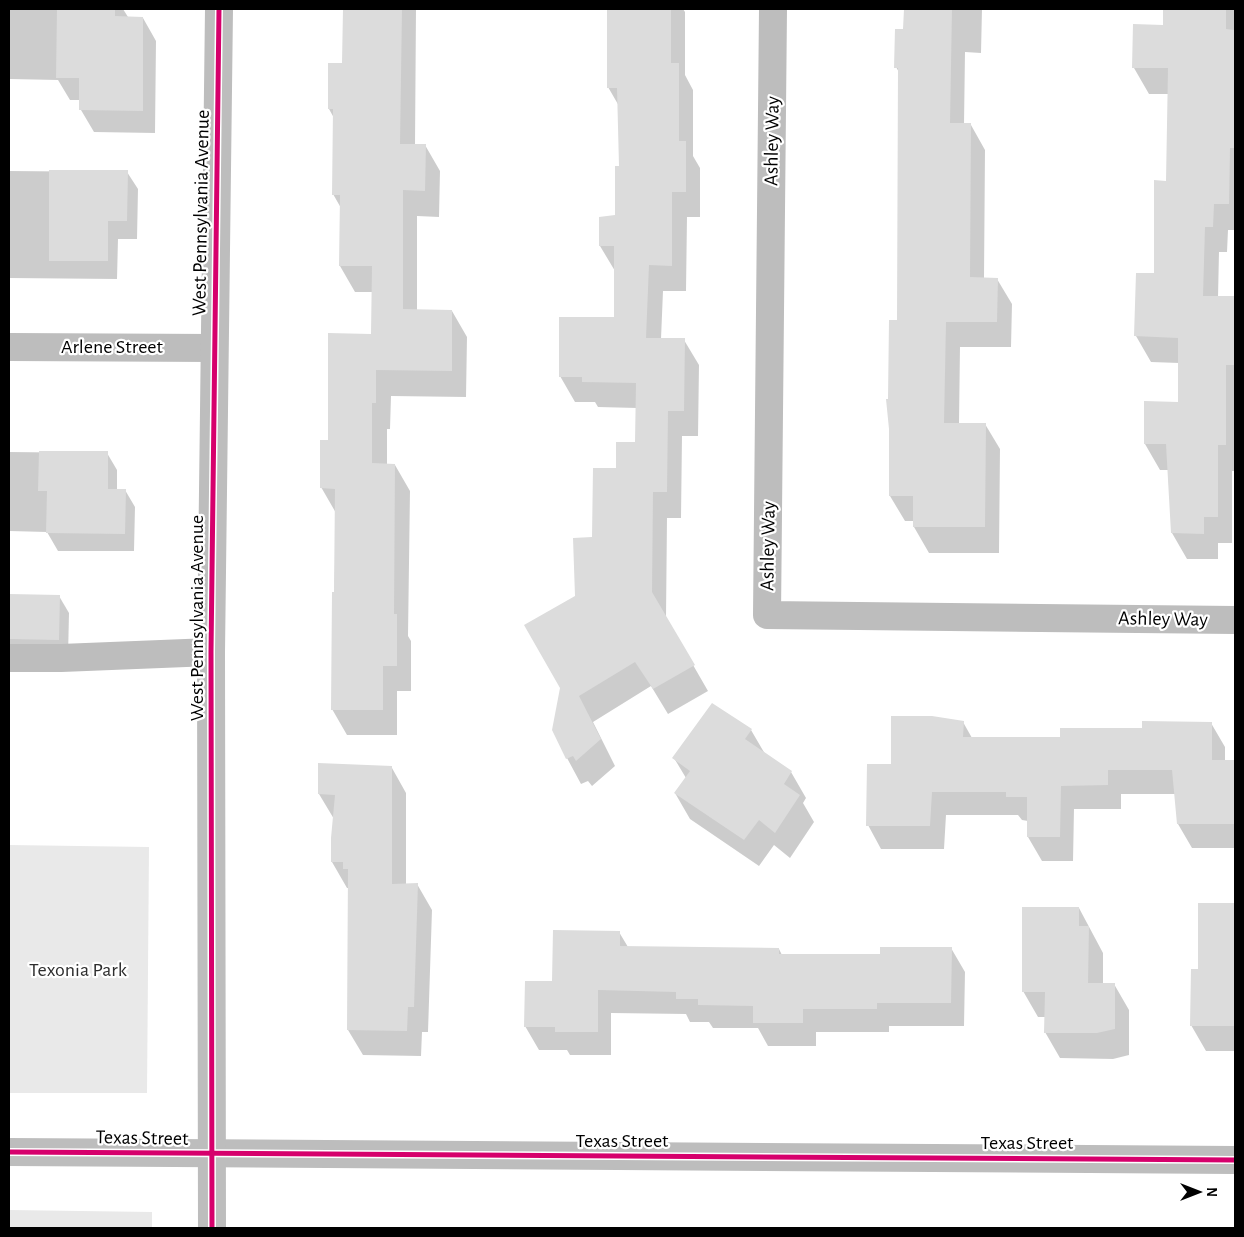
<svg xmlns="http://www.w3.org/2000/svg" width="1244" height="1237" font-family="'Alegreya Sans',sans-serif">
<rect width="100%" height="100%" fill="#fff"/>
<g fill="#e9e9e9">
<polygon points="9,845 149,847 147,1093 9,1093"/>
<polygon points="9,1210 152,1212 152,1228 9,1228"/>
</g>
<g fill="#0003">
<polygon points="9,9 123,9 128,17 143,18 156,41 155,133 94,132 81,110 81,100 70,100 58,80 9,79"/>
<polygon points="344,9 416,9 415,145 425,145 440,171 439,217 417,216 417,311 452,311 467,337 466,397 391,396 390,429 387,429 387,464 395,465 410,491 408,636 411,641 411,691 397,691 397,735 347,735 332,709 336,513 321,487 372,335 373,292 355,292 340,266 341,208 333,194 334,118 329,109 344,64"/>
<polygon points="608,9 683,9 685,12 685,75 693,90 693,156 700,168 700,217 687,217 686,291 663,291 661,339 684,340 699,365 698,436 682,436 681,518 667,518 666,618 708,691 668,714 651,686 593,722 615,766 592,786 588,781 581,784 567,758 576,596 593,538 617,469 636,443 637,408 598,407 595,402 575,402 560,376 616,318 615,271 600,246 616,216 621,167 619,106 608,87"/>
<polygon points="905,9 982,9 981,53 965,52 964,125 971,125 985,150 984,279 997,279 1012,304 1011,347 960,347 959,424 985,424 1000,449 999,553 929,553 914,527 914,521 905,521 890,496 898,321 900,74 896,67 905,30"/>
<polygon points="1164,9 1235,9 1235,230 1228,230 1227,252 1219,252 1218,298 1235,298 1235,471 1232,471 1232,543 1218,543 1218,559 1187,559 1172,533 1168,470 1160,470 1145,444 1145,402 1179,403 1179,363 1151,362 1136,336 1155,275 1167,182 1169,94 1149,94 1134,68 1164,26"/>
<polygon points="9,171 127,172 138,189 137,239 118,239 117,279 9,278"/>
<polygon points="9,452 107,453 117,470 117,490 125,490 135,507 134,551 58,551 47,532 9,531"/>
<polygon points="9,595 59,596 69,613 68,657 9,656"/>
<polygon points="963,722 972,738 1061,738 1211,723 1225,747 1225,761 1235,761 1235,848 1192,848 1178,824 1175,794 1121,794 1121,809 1074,809 1073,861 1042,861 1028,837 1028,821 1022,820 1018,815 946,815 944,849 881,849 868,825 892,766"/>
<polygon points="751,730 765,754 791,772 806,798 803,803 814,822 790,858 774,845 759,866 690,819 675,793 686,778 674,758"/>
<polygon points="392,768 406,793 406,885 417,884 432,910 428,1032 422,1032 421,1056 363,1055 348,1030 349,888 347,888 332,862 334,819 319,794"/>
<polygon points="1200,904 1235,904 1235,1051 1206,1051 1191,1025 1199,970"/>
<polygon points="1079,908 1103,953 1103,984 1114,984 1129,1010 1129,1055 1113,1059 1060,1058 1045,1032 1046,1017 1038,1017 1023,991"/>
<polygon points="619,932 628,947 779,949 782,955 882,955 951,948 965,972 964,1026 889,1026 889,1032 816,1032 816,1046 768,1046 758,1028 713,1028 709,1022 690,1022 686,1014 611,1013 611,1055 570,1055 567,1050 539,1050 525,1026 553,982"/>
</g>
<g fill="#dcdcdc">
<polygon points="57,9 115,9 115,16 143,17 143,111 79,110 79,78 56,78"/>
<polygon points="343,9 402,9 400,144 426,144 425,191 403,190 403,309 452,310 452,371 376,370 376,403 372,403 372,463 395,464 394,614 397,614 397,666 383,666 383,710 331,710 332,592 334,592 335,489 320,488 320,440 328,440 328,333 371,334 372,266 339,266 340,195 332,195 333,109 328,109 328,63 342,63"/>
<polygon points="607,9 671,9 671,63 679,63 679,141 686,141 686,192 672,192 672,266 649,265 646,338 685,338 684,411 668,411 667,492 653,492 652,592 695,665 653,689 635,662 579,696 601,739 576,761 573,756 566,759 552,730 560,688 524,625 575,596 573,538 592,537 593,468 616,468 616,442 635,442 636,383 582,382 582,377 559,377 559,317 614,317 614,246 599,246 599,217 615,215 615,166 619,166 617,88 607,88"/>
<polygon points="904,9 952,9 950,123 971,123 970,277 998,278 997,322 946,322 944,423 986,423 985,527 913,527 913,496 889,496 889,429 886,399 888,399 889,320 897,320 898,68 894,68 895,29 903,29"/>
<polygon points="1163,9 1226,9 1226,29 1234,30 1235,148 1230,148 1229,204 1214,204 1213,227 1205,227 1203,296 1235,296 1235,365 1226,365 1226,445 1218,445 1218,517 1204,517 1204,534 1171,533 1166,444 1144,444 1144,401 1178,402 1178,338 1134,336 1136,273 1154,273 1154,180 1166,181 1168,68 1132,68 1133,24 1163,25"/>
<polygon points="49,170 128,170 127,221 108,221 108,261 49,261"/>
<polygon points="39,451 108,451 108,489 126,489 125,534 46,533 47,491 38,491"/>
<polygon points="9,594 60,595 59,640 9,639"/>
<polygon points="712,703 752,729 745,739 792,771 784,784 800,795 775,833 759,820 744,840 674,793 690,771 672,758"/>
<polygon points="891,716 932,716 964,721 963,737 1060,737 1060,728 1142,728 1142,721 1212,722 1212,760 1235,760 1235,824 1177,824 1172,770 1108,770 1108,785 1061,786 1060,837 1027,837 1027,797 1006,797 1006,792 932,792 930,826 866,826 867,764 891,764"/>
<polygon points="318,763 392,766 392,884 418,883 414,1007 408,1007 407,1031 347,1030 348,869 343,869 343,862 331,862 331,838 335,795 318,794"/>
<polygon points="1198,903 1235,903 1235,1026 1190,1026 1191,969 1198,969"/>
<polygon points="1022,907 1079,907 1079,926 1089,926 1088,983 1115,983 1115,1029 1097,1033 1044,1033 1045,992 1022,992"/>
<polygon points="553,930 620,931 620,946 779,948 779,954 880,954 880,947 952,947 951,1003 877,1003 877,1009 803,1009 803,1023 753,1023 753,1006 698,1005 698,999 676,999 676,992 598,990 598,1032 555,1032 555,1027 524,1027 525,981 552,981"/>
</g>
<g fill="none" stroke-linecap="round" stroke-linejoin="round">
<g stroke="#bdbdbd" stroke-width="28">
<polyline points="773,9 767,615 1235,620"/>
<polyline points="9,347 214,348"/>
<polyline points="9,658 61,658 211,652"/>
<polyline points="9,1152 1235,1160"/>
<polyline points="212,1228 211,652 219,9"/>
</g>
<g stroke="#fff" stroke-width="8">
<g id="cycleway">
<polyline points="9,1152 1235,1160"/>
<polyline points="212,1228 211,652 219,9"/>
</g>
</g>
<use href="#cycleway" stroke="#d6006c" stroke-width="5"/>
</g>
<g text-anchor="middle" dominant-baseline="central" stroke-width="4.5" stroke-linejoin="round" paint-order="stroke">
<g font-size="20" fill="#000" stroke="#fff">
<text transform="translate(772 141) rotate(-89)">Ashley Way</text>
<text transform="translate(201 213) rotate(-89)">West Pennsylvania Avenue</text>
<text x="112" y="347">Arlene Street</text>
<text transform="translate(768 546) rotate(-89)">Ashley Way</text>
<text transform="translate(197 618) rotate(-90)">West Pennsylvania Avenue</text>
<text transform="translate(1163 619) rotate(1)">Ashley Way</text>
<text transform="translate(142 1138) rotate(1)">Texas Street</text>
<text x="622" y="1141">Texas Street</text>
<text x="1027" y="1143">Texas Street</text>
</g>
<g font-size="20" fill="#2e2e2e" stroke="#fff">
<text x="78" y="970">Texonia Park</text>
</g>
</g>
<rect width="1244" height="1237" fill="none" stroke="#000000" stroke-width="20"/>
<g transform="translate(1199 1192) rotate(90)" stroke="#ffffff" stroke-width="4" paint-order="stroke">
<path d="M0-4L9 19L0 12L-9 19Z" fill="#000000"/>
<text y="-8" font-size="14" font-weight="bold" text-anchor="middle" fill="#000000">N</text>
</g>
</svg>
